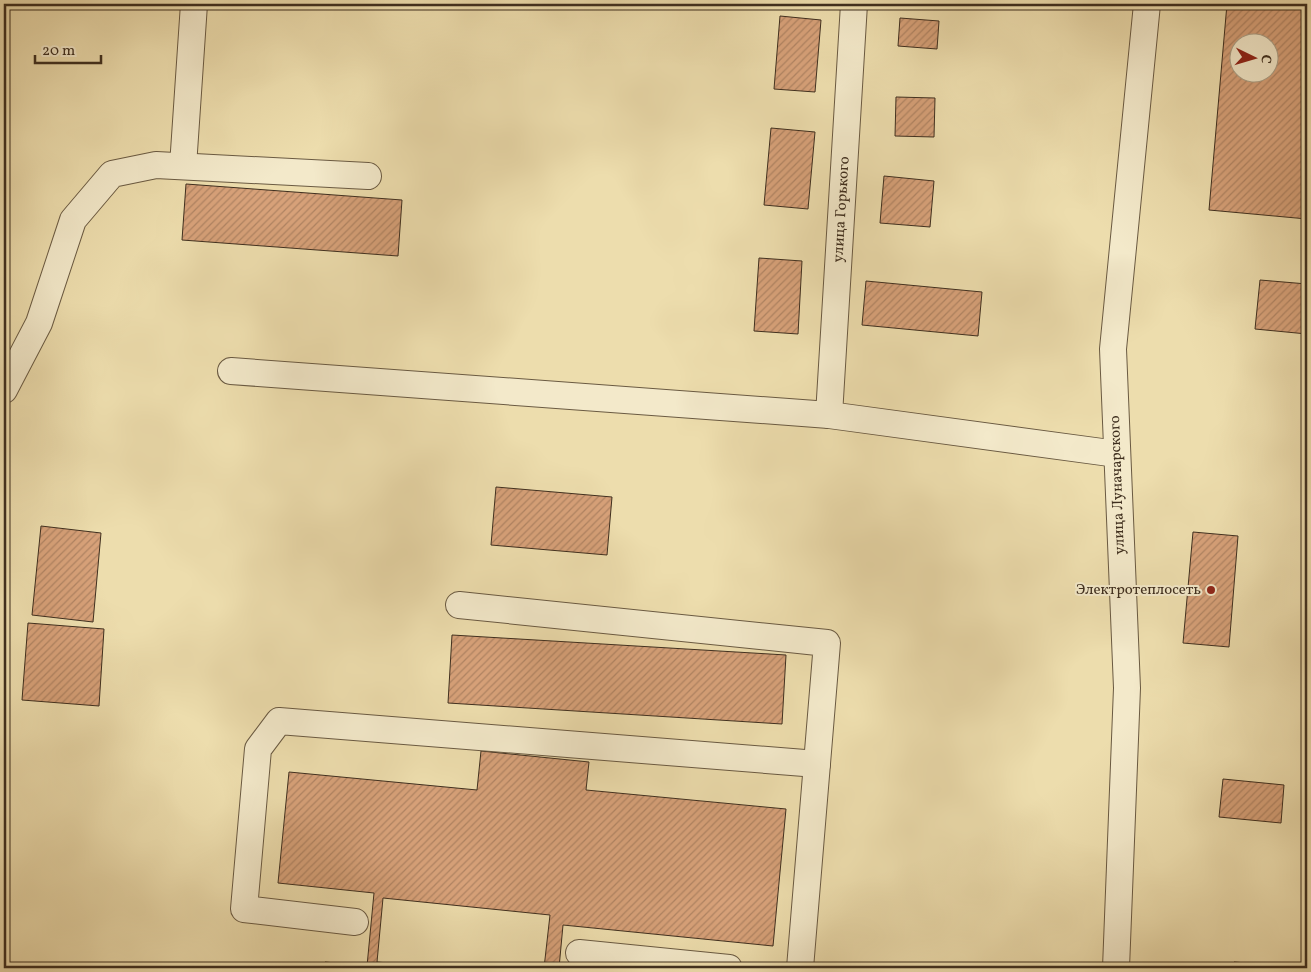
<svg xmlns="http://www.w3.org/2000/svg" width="1311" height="972" font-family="Vollkorn,serif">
<defs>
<pattern id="building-hatch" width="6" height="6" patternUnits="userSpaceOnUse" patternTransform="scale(1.25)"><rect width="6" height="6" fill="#d7a179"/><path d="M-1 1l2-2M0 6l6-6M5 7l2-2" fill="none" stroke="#b08463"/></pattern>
</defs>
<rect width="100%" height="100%" fill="#edddad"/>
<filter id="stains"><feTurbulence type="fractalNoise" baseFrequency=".004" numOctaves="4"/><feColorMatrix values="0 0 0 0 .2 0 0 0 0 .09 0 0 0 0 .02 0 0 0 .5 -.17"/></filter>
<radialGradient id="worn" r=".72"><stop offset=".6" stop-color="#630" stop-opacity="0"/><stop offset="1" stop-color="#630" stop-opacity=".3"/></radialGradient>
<g fill="url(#building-hatch)" stroke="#3f2f1f" fill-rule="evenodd">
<path d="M1227 4H1307V219L1209 210ZM1238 42H1268V72H1238Z"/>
<polygon points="780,16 821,20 815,92 774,89"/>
<polygon points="900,18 939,21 937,49 898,46"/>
<polygon points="896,97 935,98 934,137 895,136"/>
<polygon points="771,128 815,132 808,209 764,205"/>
<polygon points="884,176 934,181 930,227 880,223"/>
<polygon points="186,184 402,200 398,256 182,240"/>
<polygon points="759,258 802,261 798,334 754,331"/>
<polygon points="1260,280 1307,284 1307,334 1255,329"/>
<polygon points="866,281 982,292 978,336 862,325"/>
<polygon points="496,487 612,497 607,555 491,545"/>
<polygon points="41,526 101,533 93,622 32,615"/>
<polygon points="1193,532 1238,536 1229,647 1183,643"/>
<polygon points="28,623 104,629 99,706 22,700"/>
<polygon points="452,635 786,655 782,724 448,703"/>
<polygon points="481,751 589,762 586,790 786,809 773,946 563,925 559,968 544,968 550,915 383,898 377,962 445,968 325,968 325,962 367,966 374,893 278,883 289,772 477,790"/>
<polygon points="1223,779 1284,785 1281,823 1219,817"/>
<polygon points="1234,962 1296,967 1296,968 1233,968"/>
</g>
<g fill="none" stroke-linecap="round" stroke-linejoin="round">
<g stroke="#6a5a42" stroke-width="28">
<g id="minor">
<polyline points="183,166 194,4"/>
<polyline points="231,371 829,415 1117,454"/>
<polyline points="4,390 39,323 73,220 112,174 156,165 368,176"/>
<path id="s1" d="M829 415 854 4"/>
<polyline points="459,605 827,643 800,968"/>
<polyline points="355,922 244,909 258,749 279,721 817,764"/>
<polyline points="579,953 729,968"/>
<polyline points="1116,968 1127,688 1113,349 1147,4"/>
</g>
</g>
<use href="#minor" stroke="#f3e9ca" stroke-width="26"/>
</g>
<circle fill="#8f2418" stroke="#f3e9ca" stroke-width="2" cx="1211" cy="590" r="5"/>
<g text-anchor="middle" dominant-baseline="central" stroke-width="4" stroke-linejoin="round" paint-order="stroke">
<g font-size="15" fill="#3f2f1f" stroke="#f3e9ca">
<text stroke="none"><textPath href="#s1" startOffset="206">улица Горького</textPath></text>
<text transform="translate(1118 485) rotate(-92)">улица Луначарского</text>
</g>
<g font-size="15" fill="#3f2f1f" stroke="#f3e9ca" text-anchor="end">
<text x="1201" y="590">Электротеплосеть</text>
</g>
</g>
<rect width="1311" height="972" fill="none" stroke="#edddad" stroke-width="20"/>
<rect x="5" y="5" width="1301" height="962" fill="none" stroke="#3f2f1f" stroke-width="2.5"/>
<rect x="10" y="10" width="1291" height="952" fill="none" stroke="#3f2f1f"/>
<g transform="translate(1254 58) rotate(95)"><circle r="24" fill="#f3e9ca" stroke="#ab9f86"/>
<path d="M0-4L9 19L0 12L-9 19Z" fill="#8f2418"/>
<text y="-8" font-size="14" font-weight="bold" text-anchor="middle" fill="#3f2f1f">С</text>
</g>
<path d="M35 55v8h66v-8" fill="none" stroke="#3f2f1f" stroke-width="2.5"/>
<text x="42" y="55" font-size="15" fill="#3f2f1f" stroke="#f3e9ca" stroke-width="4" paint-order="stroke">20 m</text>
<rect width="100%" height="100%" filter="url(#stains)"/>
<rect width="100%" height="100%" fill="url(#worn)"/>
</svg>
